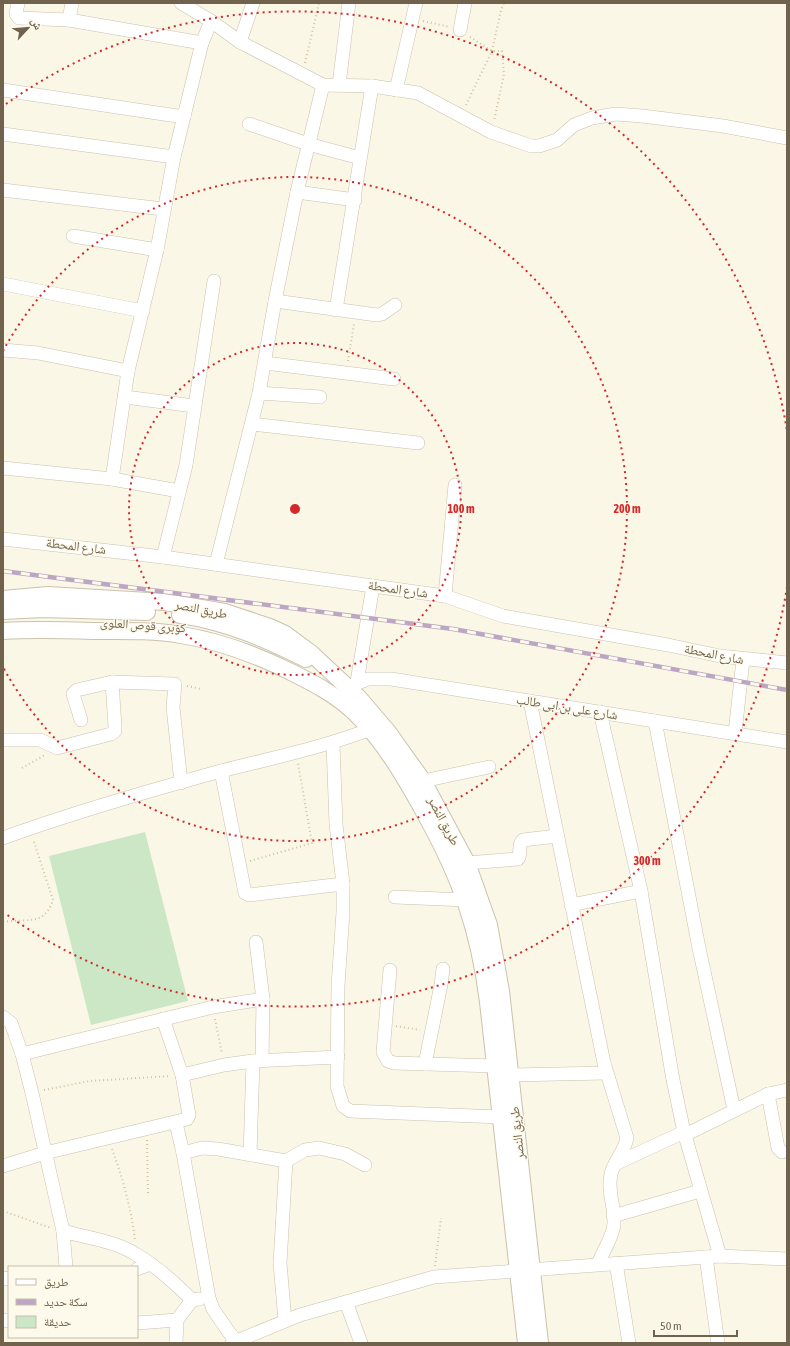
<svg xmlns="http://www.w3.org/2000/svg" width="790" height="1346" font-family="'Asap Condensed','Noto Naskh Arabic',sans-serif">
<rect width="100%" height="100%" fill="#faf7e6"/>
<polygon fill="#cce7c6" points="145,832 188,1001 91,1025 49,856"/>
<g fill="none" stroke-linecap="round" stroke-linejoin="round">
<g stroke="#cbc1ad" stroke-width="14">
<g id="minor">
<polyline points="18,3 16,14 19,18 69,20 202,43"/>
<polyline points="181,3 211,21 240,42 323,85 372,86 418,93 491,132 531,146 539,146 557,140 574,125 592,118 616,114 642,116 723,126 787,138"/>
<polyline points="69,20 72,3"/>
<polyline points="460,30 465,3"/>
<polyline points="240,42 253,3"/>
<polyline points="339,85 349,3"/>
<polyline points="3,90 184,117"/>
<polyline points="396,90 416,3"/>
<polyline points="249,124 308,144 360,158"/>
<polyline points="3,134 174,157"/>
<polyline points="3,190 163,209"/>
<polyline points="297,192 355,200"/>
<polyline points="73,236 157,250"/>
<polyline points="3,284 143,311"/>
<polyline points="275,301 377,315 382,314 395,305"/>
<polyline points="336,310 372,86"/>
<polyline points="3,350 38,353 128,371"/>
<polyline points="265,363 394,379"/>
<polyline points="259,393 320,397"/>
<polyline points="125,397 194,406"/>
<polyline points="252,424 418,443"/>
<polyline points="3,468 112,479 179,491"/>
<polyline points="112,479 128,371 157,250 174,157 202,43 211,21"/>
<polyline points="3,539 163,557 445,596 503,616 668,645 720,656 787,663"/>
<polyline points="163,557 186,465 214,281"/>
<polyline points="216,564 259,393 275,301 297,192 323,85"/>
<polyline points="445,596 455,485"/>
<polyline points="357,682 373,586"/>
<polyline points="348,687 368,679 391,679 787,742"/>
<path d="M530 701 604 1063 627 1138C625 1151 614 1161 611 1174 607 1191 615 1207 614 1224 613 1237 603 1251 598 1264"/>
<polyline points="600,712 641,891 673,1080 684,1132 720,1256"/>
<polyline points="81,720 73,694 77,690 112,682"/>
<polyline points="655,721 699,948 734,1110"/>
<polyline points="735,733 743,660"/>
<polyline points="3,740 40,740 57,748 111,734 115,731 115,727 112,682 175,684 173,707 181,783"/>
<polyline points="333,744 336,824 343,884 343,912 338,986 337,1086 343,1106 350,1111 500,1117"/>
<polyline points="221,771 245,893 249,895 343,884"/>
<polyline points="423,781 489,767"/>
<path d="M3 838C74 812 148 791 221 771 272 758 321 748 371 729"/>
<path d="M467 863 518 859C522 853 517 845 523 840L557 836"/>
<polyline points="395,897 466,900"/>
<polyline points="571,905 641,891"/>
<polyline points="390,970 383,1052 388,1061 394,1063 495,1066"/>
<polyline points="3,1017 11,1023 22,1054 32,1093 63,1231 66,1267"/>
<polyline points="22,1054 213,1007 263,999 256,942"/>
<polyline points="262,1060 263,999"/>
<polyline points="425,1064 441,985 443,969"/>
<polyline points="182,1075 224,1065 253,1061 338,1057"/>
<polyline points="511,1075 606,1073"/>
<polyline points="768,1094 778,1148 782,1152"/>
<polyline points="176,1123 183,1153"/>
<polyline points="685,1135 768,1094 787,1090"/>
<polyline points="250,1155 253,1061"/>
<polyline points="615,1164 684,1132"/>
<polyline points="3,1166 45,1153 187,1119 189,1115 182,1075 163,1019"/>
<polyline points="613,1216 700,1191"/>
<path d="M63 1231C87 1238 116 1241 137 1255 158 1267 175 1283 192 1300"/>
<polyline points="706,1257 718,1343"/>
<polyline points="616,1263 629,1343"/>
<polyline points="137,1269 151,1264"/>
<polyline points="3,1278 9,1279"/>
<polyline points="346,1302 361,1343"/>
<polyline points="3,1320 9,1321"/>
<polyline points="285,1321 280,1263 286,1161"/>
<polyline points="137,1323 177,1320"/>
<polyline points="176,1343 177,1320 192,1300 199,1299"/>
<polyline points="232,1343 300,1315 434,1277 720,1256 787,1259"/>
<polyline points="238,1343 228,1331 213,1309 209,1298 183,1153 202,1148 218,1149 286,1161 305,1150 319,1148 345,1154 365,1165"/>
</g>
</g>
<g stroke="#cbc1ad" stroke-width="18">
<g id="tertiary">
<polyline points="3,599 48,595 165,602 225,612 270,627 285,634 312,654 359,698 388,732 423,781 467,863 489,925 501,991 540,1343"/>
<polyline points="3,611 43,609 147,612"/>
<path d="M180 615C225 621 266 639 306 659"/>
<path d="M3 631C33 629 63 630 94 631 123 631 152 630 181 635 220 641 257 655 293 673 315 684 336 695 354 712 384 741 404 776 424 812 460 876 479 929 488 1002L526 1343"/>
</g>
</g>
<g stroke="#d2c0a3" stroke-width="2" stroke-dasharray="1 3" stroke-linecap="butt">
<polyline points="423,21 450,27"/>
<polyline points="470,37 492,51 502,51 504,74 494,121"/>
<polyline points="305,63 319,3"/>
<polyline points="466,105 492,51 501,10 504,3"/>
<polyline points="348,361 354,324"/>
<polyline points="187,686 201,689"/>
<polyline points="22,768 45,755"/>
<polyline points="250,861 312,843 298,763"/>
<path d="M3 922C26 918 44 927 53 900L33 839"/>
<polyline points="215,1019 222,1054"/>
<polyline points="396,1026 420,1030"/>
<polyline points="44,1090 90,1081 170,1076"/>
<polyline points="147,1140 148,1193"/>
<path d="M112 1149C123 1179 131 1208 135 1240"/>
<polyline points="3,1211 51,1228"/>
<polyline points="435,1266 441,1218"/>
</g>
<use href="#minor" stroke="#fff" stroke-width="13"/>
<use href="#tertiary" stroke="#fff" stroke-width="16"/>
<g stroke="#bca6c3" stroke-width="4.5">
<polyline id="rail" points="3,571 453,629 787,690"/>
</g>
<use href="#rail" stroke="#fdfaec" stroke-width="3" stroke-dasharray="9" stroke-linecap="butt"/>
</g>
<g fill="none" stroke="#d62828" stroke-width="2" stroke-dasharray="2 4">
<circle cx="295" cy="509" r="166"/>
<path d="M3 351A332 332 0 1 1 3 667"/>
<path d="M787 587A498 498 0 0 1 6 914M6 104A498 498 0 0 1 787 431"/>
</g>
<g text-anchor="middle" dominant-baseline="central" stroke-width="3" stroke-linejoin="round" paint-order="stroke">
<g font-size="13" fill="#71624d" stroke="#fdfaec">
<text transform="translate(76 546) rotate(7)">شارع المحطة</text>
<text transform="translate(398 589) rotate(8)">شارع المحطة</text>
<text transform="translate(201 609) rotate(11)">طريق النصر</text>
<text transform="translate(143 625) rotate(4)">كوبرى قوص العلوى</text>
<text transform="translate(714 654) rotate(11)">شارع المحطة</text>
<text transform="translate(567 707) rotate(9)">شارع على بن ابى طالب</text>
<text transform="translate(444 821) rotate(62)">طريق النصر</text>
<text transform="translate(517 1133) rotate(-96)">طريق النصر</text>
</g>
</g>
<circle cx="295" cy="509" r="6" fill="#d62828" stroke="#fdfaec" stroke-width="2"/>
<g font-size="12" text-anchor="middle" font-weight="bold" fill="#d62828" stroke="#fdfaec" stroke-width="3" stroke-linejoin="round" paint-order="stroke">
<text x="461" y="513">100 m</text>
<text x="627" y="513">200 m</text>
<text x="647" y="865">300 m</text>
</g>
<rect width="790" height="1346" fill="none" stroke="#71624d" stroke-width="8"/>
<rect x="8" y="1266" width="130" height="72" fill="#fdfaec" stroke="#c5bdac"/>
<rect x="16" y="1279" width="20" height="6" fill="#ffffff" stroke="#c5bdac"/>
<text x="44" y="1286" font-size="12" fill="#71624d">طريق</text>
<rect x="16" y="1299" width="20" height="6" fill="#bca6c3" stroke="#c5bdac"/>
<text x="44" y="1306" font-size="12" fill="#71624d">سكة حديد</text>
<rect x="16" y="1316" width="20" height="12" fill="#cce7c6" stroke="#c5bdac"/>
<text x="44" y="1326" font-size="12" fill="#71624d">حديقة</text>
<g transform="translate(28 28) rotate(64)" stroke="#fdfaec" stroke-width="3" paint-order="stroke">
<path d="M0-3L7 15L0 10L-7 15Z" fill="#71624d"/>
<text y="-6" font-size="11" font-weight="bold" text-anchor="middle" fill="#71624d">ش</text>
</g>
<path d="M654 1330v6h83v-6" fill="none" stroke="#71624d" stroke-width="2"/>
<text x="660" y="1330" font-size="12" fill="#71624d" stroke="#fdfaec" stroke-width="3" paint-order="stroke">50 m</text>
</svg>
